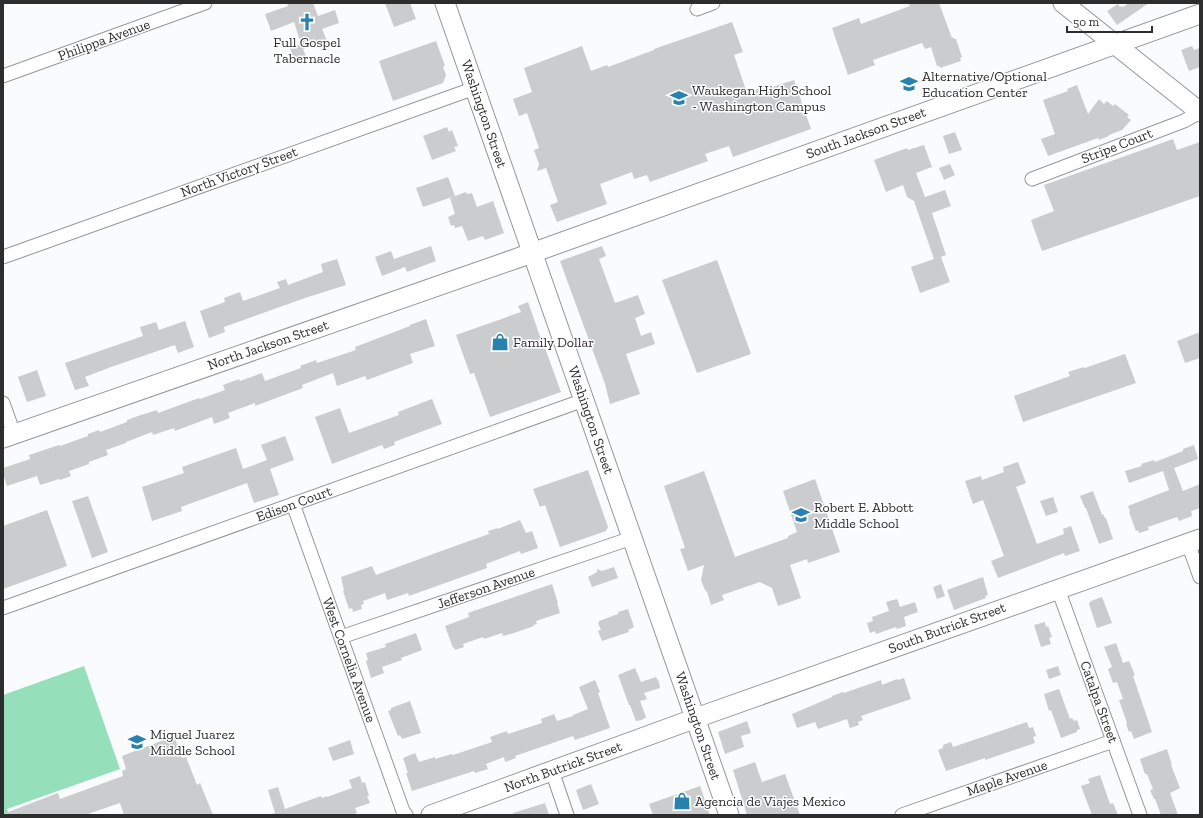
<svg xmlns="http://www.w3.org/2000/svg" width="1203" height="818" font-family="'Zilla Slab',serif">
<rect width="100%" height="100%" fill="#f9fbfd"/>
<polygon fill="#95e0bb" points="84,666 120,769 7,809 9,815 3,815 3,695"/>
<g fill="#caccce">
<polygon points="287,3 313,3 318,16 335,10 339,23 322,29 327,41 303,49 306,56 294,60 290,48 301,44 294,22 271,31 265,14 288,6"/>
<polygon points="385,3 410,3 416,19 394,27"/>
<polygon points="908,3 939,3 952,38 953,37 954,39 956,39 962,57 960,58 961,61 940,68 940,66 937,66 931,47 925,49 922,43 873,60 875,65 848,75 832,28 859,18 861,24 910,6"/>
<polygon points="1129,3 1149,3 1117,25 1107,11 1118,4 1120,7 1122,6 1123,7"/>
<polygon points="732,22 743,52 734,55 747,93 771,84 772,87 794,80 811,129 733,157 729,146 705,154 708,161 650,182 647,175 634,179 632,172 600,184 607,204 557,222 550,205 558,202 546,168 537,171 539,164 534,150 539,148 527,113 519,116 513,99 532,92 524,68 582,46 591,71 607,65 608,67 654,50 654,49"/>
<polygon points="436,41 445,66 443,67 446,75 443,83 393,101 379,61"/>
<polygon points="1192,46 1194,50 1200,48 1200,67 1189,71 1181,50"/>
<polygon points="1077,85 1088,114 1099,99 1104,104 1107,101 1113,106 1115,104 1129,115 1127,117 1131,120 1122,130 1109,135 1109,136 1099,140 1098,138 1048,156 1041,139 1055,134 1043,100 1068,91 1067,89"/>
<polygon points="447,127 449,132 452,130 458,146 454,147 456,151 432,160 423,136"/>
<polygon points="955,132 962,150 949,154 943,136"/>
<polygon points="1173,139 1177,150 1200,142 1200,196 1042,251 1031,220 1054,211 1044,185"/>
<polygon points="924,145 932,167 916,173 925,197 945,190 951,206 932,213 946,255 941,257 950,282 920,293 911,267 934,259 914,201 907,197 903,185 886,192 874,160 907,148 908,150"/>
<polygon points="950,164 955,175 944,180 939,168"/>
<polygon points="448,177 455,196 423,207 416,188"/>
<polygon points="466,192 467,194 472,193 477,207 493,201 504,233 485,240 483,236 468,241 462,226 455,228 454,225 451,226 448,217 455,214 450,198"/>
<polygon points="431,246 436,261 407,272 405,267 382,276 375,257 391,251 394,259"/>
<polygon points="602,246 606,256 599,259 615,303 638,295 645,314 635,318 641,336 651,332 655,344 626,354 640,394 610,404 605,384 560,261"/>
<polygon points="337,259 346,285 305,298 224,327 225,332 209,338 200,311 225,302 224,298 240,292 243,301 280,288 277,282 286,279 288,285 323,272 321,264"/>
<polygon points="717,260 751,354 697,373 662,280"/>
<polygon points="528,302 544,348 545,348 561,392 490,417 474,373 470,374 456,335 521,312 518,306"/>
<polygon points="426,319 435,346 410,354 413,363 367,380 365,376 337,386 333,373 302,385 303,388 255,406 255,403 228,413 230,418 214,424 212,417 175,431 174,428 153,435 152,432 126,442 126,443 106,450 108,455 89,462 89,464 69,471 71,476 60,480 59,479 40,485 37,476 7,486 3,474 3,468 30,459 29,455 59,445 60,446 88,436 88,434 99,430 100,432 127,422 127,420 138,416 157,410 158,413 199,398 200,399 225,390 223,385 239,379 240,381 262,373 265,381 301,368 300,366 316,360 317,363 356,350 355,347 410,326 410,325"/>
<polygon points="185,321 194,347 178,353 175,345 111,367 85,377 89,386 75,390 65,363 143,336 140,327 156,322 159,330"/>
<polygon points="1200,332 1200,358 1185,363 1177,341"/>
<polygon points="1125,354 1136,383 1023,422 1014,396 1070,376 1068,372 1084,367 1085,368"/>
<polygon points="37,370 46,396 27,402 18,377"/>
<polygon points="432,399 442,424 394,442 395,445 384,449 382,445 332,464 315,417 340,408 349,433 399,415 398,412"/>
<polygon points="285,436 294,460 270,469 279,495 254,503 247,483 181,507 182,511 152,521 142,487 184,473 182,467 236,448 243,469 267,460 261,445"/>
<polygon points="1194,445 1198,459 1174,468 1183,491 1200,484 1200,508 1191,511 1192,516 1179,521 1177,517 1148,527 1149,530 1139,533 1138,530 1136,531 1129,512 1130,511 1128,506 1169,490 1163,471 1129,483 1125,471 1142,466 1141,464 1154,460 1155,462 1183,451 1183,449"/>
<polygon points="1018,462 1026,483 1016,487 1037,544 1064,534 1063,529 1071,526 1080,551 1065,556 1064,553 998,578 991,561 1004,556 983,500 973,504 965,481 981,476 982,480 1004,472 1003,467"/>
<polygon points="588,470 608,527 606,531 560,547 545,505 540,507 533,489"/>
<polygon points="704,471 735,557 788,538 788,536 797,532 783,491 815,479 840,552 808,563 807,559 790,565 801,598 778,606 772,588 760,582 722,595 724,600 711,605 707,592 705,590 701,580 704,565 688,571 680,549 685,548 664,486"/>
<polygon points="1093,491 1102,515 1103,514 1105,518 1106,518 1113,539 1099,544 1086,508 1085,508 1080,496"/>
<polygon points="88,496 108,552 92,558 72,501"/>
<polygon points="1053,497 1058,512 1046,516 1040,501"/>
<polygon points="47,510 67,566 3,589 3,526"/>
<polygon points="520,520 526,533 532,531 538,548 521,554 520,551 486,564 487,568 409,596 408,593 387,600 385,593 363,601 364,604 361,605 362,609 353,612 352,608 349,609 343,591 344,591 341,577 372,566 376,575 444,550 489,534 488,531 498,528 498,529"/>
<polygon points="614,567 618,578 592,587 588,577 597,572 597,569 602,571"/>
<polygon points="983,577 988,595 985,596 986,598 954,610 947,590"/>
<polygon points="552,584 558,603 557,603 560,613 536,621 537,624 533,625 534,626 514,633 503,636 502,633 484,639 483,637 463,644 464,647 455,650 454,647 453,648 445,626 469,617 468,613"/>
<polygon points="941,584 945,596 937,599 933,587"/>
<polygon points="1102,597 1112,623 1097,628 1089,604 1091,601"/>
<polygon points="897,599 900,607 915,602 918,612 904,617 906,626 897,629 896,627 876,634 875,631 870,633 867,623 873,621 872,617 889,611 886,602"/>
<polygon points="628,609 634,627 628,630 629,632 602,641 598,631 601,630 598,623 599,623 599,621 618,614 618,612"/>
<polygon points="1045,622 1046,627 1048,626 1052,637 1049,638 1051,644 1041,647 1034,625"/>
<polygon points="416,633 422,650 401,658 402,660 382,667 384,673 371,678 366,661 368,660 366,653 386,647 385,644"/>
<polygon points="1116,643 1123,663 1129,661 1135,675 1133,676 1152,732 1134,739 1131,731 1129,732 1126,724 1127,723 1119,700 1123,699 1117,682 1113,683 1108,669 1112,667 1104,647"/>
<polygon points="1058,666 1061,675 1049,679 1046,670"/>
<polygon points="635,668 641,682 656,677 659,682 660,688 644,693 647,699 640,701 646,717 642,720 636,721 630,705 629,705 618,675"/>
<polygon points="904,678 911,699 861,716 863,720 858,722 859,725 850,728 847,719 818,729 815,722 797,728 792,714 832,697 832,696 843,692 844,693 881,680 882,685 897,679 898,680"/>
<polygon points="595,680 600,692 598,693 610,728 575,740 573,736 515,756 516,758 505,762 504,757 486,764 488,769 475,773 474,771 412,791 406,773 408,773 403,758 415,753 419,762 435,757 435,759 452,754 453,755 492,742 490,737 507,731 508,734 542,723 541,719 554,714 557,721 573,716 573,715 588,709 579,687"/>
<polygon points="1059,689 1070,719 1072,718 1074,721 1077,720 1080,729 1077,730 1077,732 1061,738 1051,710 1049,711 1044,694"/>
<polygon points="410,701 421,733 402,739 400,735 398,736 388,711 391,710 391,708"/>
<polygon points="747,721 751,733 741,736 744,747 725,754 718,732"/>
<polygon points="1027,722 1029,728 1033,727 1036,736 1033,737 1035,743 985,760 985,758 946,771 938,750 943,748 943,745 951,742 953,747"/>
<polygon points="174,736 182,758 186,757 197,785 200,783 213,815 124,815 120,803 85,815 3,815 3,814 58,793 60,799 123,776 122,771 126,769 122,756"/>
<polygon points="350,740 354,754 333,761 328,748"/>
<polygon points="1167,749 1172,765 1171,765 1180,788 1170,793 1178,815 1161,815 1155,799 1154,799 1150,790 1153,789 1147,774 1145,774 1140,759"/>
<polygon points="755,762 762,782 785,774 800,815 747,815 733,770"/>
<polygon points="1100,775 1110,804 1113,803 1118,815 1092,815 1081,786 1090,783 1088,779"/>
<polygon points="360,776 362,783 365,782 369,796 367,796 370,803 355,808 357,813 350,815 272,815 272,814 275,813 268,790 278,787 285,809 321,796 322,798 327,796 327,797 352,788 349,780"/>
<polygon points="591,784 599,804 583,810 576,790"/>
<polygon points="700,786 710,815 653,815 649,804"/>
<polygon points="545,803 549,815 513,815 513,813"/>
</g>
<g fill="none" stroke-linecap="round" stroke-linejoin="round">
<g stroke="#959798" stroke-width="15">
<g id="street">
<polyline points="697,9 713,3"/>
<polyline points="3,76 205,3"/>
<polyline points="1032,179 1184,121 1200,112"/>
<polyline points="3,257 475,88"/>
<polyline points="3,403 14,434"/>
<polyline points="293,504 403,811 406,815"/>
<polyline points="1188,543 1200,577"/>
<polyline points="1058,589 1140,815"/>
<polyline points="3,608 584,400"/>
<polyline points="341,637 632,538"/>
<polyline points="552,771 567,815"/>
<polyline points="902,815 1113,741"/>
</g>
</g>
<g stroke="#959798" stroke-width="21">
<g id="secondary">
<polyline points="445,3 729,815"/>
<polyline points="1063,3 1200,112"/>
<polyline points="3,438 515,259 1200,14"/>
<polyline points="431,815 710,713 1200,539"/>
</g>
</g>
<use href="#street" stroke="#fff" stroke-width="13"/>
<use href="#secondary" stroke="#fff" stroke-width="19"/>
</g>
<defs>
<g id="church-bare" transform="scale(1.38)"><path d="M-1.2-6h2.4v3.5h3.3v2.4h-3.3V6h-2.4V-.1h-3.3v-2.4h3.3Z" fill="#2981af" stroke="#fff" stroke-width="2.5" paint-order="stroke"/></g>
<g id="school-bare" transform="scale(1.38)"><path d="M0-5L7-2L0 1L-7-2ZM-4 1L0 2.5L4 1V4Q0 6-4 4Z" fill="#2981af" stroke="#fff" stroke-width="2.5" paint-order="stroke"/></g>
<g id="shop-bare" transform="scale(1.38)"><path d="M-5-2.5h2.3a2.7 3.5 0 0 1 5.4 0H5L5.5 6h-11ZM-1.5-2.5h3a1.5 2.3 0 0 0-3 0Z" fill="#2981af" stroke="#fff" stroke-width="2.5" paint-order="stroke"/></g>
</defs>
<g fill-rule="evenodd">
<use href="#church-bare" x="307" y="22"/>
<use href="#school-bare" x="909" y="84"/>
<use href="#school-bare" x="679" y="98"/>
<use href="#shop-bare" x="500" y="342"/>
<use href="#school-bare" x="801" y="515"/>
<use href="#school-bare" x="137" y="742"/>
<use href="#shop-bare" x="682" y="801"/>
</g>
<g text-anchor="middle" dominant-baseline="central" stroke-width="3" stroke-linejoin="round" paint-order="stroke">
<g font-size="14" fill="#2d2d2e" stroke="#fff">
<text transform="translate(104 40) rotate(-20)">Philippa Avenue</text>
<text transform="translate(484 114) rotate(71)">Washington Street</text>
<text transform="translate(866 133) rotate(-20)">South Jackson Street</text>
<text transform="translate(1117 146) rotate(-21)">Stripe Court</text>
<text transform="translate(239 172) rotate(-20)">North Victory Street</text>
<text transform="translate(268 345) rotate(-19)">North Jackson Street</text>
<text transform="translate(591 420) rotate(71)">Washington Street</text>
<text transform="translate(294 504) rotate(-20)">Edison Court</text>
<text transform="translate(486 588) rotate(-19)">Jefferson Avenue</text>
<text transform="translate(947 628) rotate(-20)">South Butrick Street</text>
<text transform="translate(349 660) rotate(70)">West Cornelia Avenue</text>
<text transform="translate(1099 702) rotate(70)">Catalpa Street</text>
<text transform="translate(698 726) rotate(71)">Washington Street</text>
<text transform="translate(563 767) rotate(-20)">North Butrick Street</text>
<text transform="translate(1007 778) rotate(-19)">Maple Avenue</text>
</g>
<g font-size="14" fill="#2d2d2e" stroke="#fff" text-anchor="start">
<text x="307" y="42" text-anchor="middle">Full Gospel<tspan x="307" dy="16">Tabernacle</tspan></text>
<text x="922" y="76">Alternative/Optional<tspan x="922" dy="16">Education Center</tspan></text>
<text x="692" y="90">Waukegan High School<tspan x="692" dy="16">- Washington Campus</tspan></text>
<text x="513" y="342">Family Dollar</text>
<text x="814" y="507">Robert E. Abbott<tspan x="814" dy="16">Middle School</tspan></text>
<text x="150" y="734">Miguel Juarez<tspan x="150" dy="16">Middle School</tspan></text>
<text x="695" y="801">Agencia de Viajes Mexico</text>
</g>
</g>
<rect width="1203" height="818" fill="none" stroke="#2d2d2e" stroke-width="8"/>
<path d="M1067 26v6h85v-6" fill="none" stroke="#2d2d2e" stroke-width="2"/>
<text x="1073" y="26" font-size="12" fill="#2d2d2e" stroke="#ffffff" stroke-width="3" paint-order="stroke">50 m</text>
</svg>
